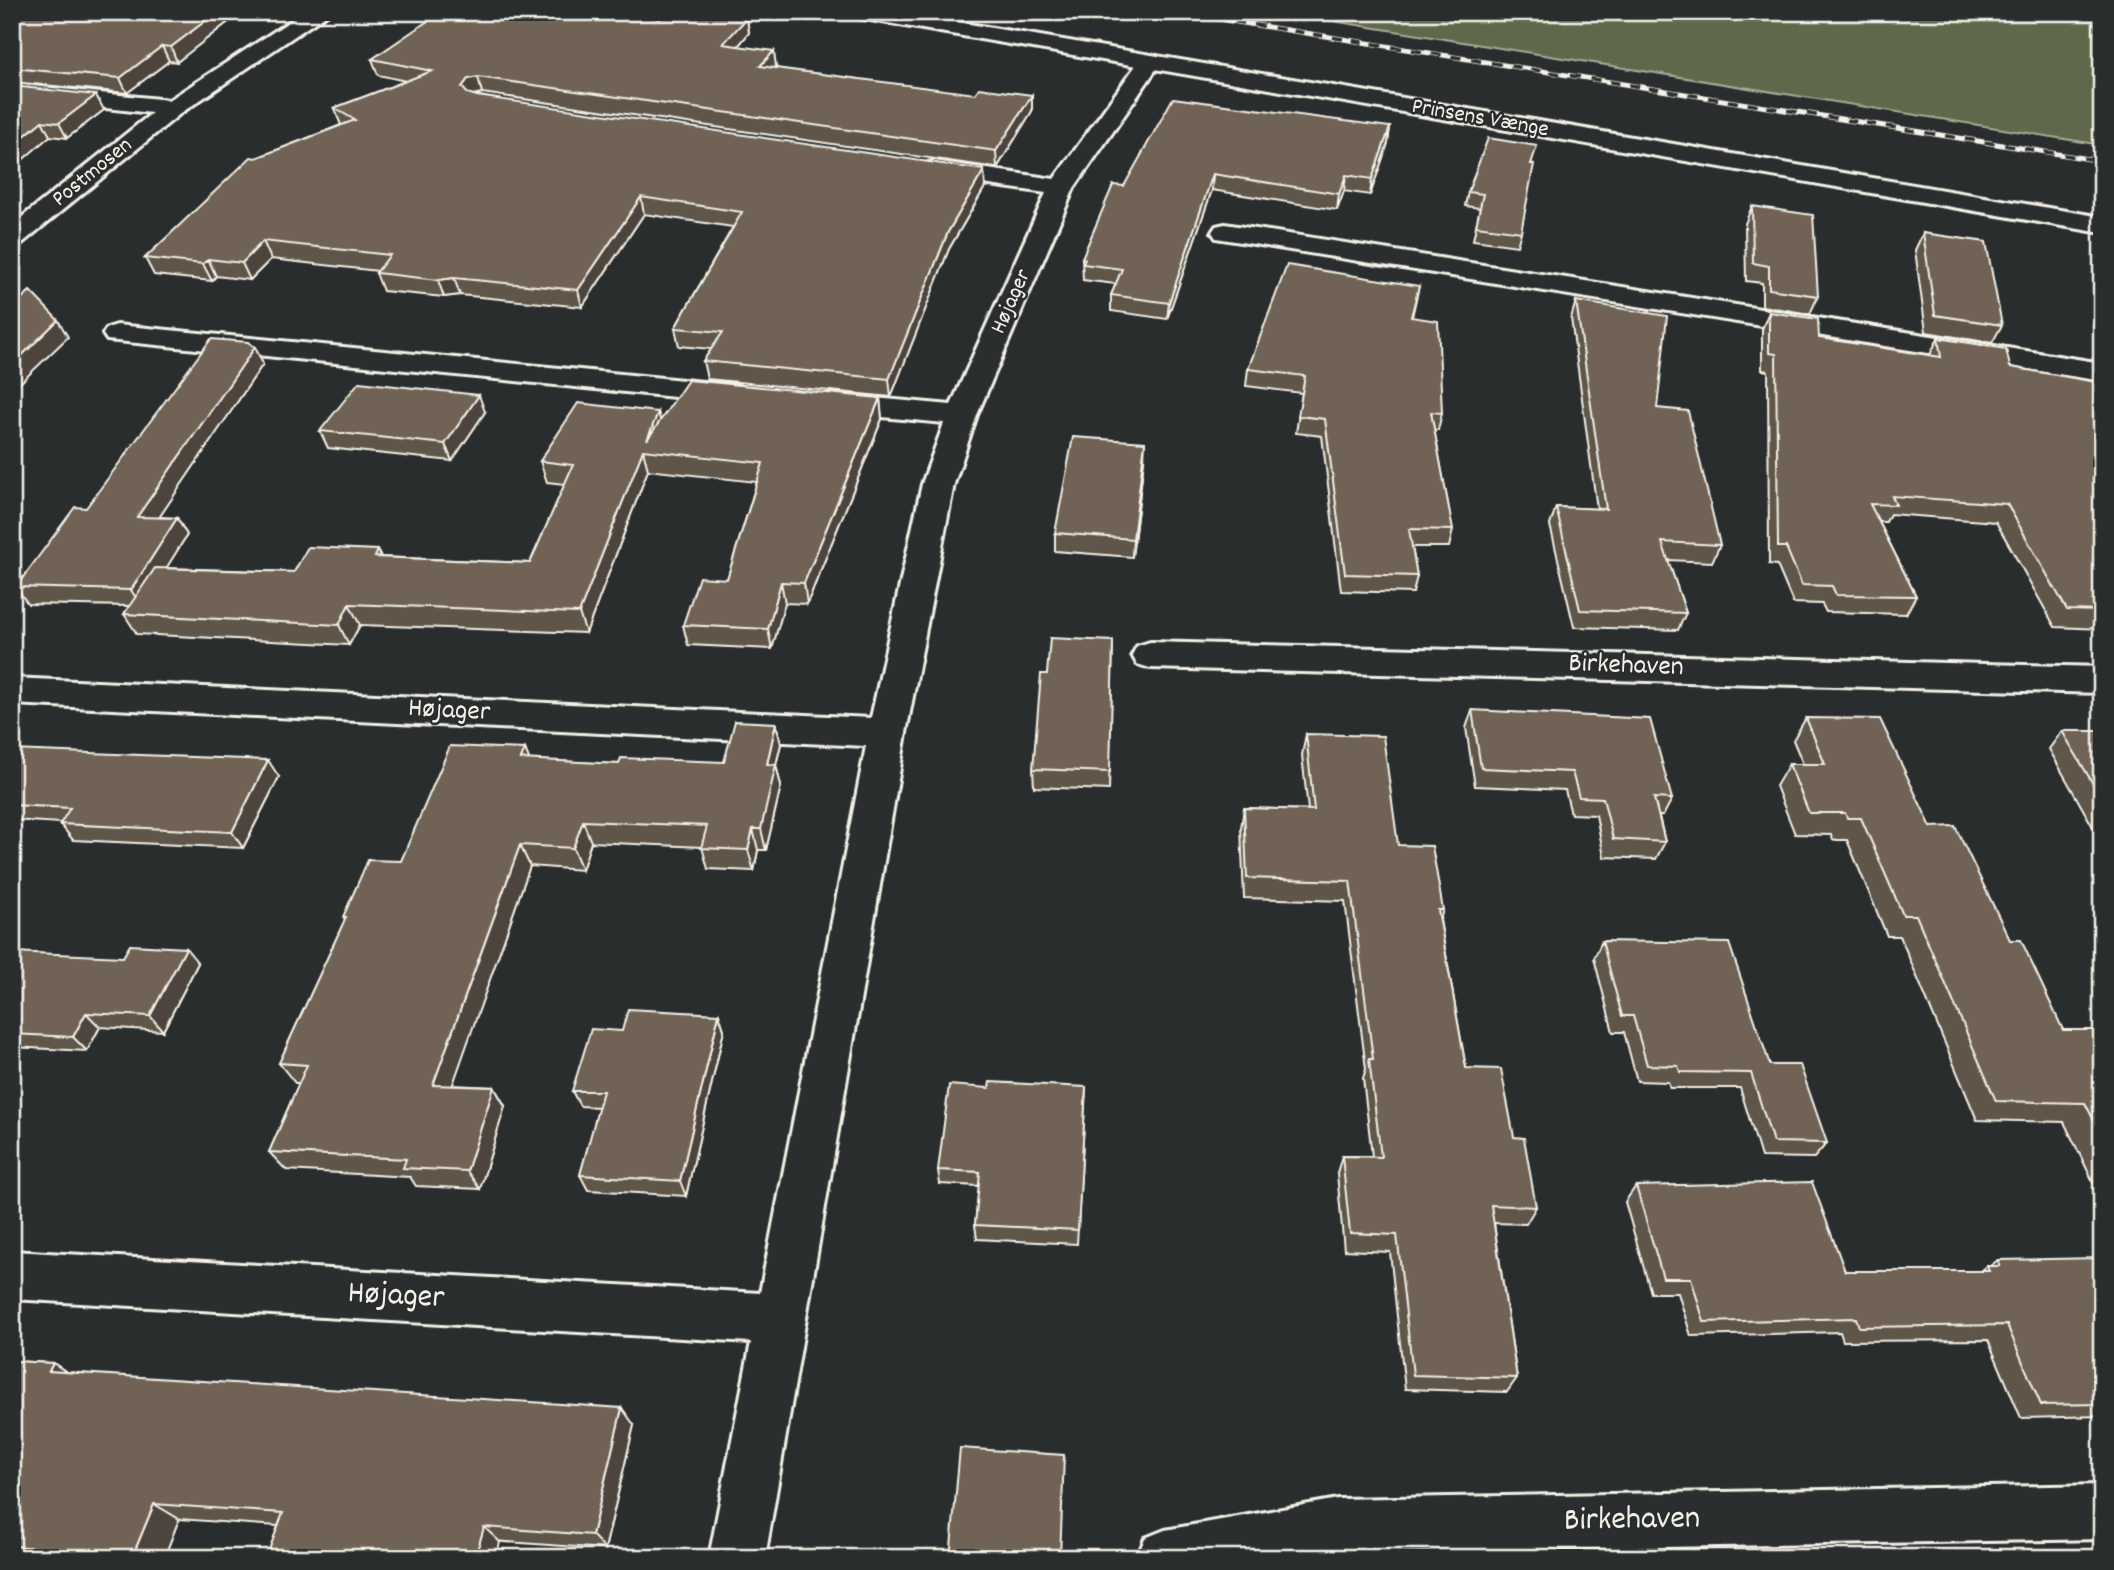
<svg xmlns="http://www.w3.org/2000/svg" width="2114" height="1570" font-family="Dekko,sans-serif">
<rect width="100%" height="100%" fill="#2a2d2e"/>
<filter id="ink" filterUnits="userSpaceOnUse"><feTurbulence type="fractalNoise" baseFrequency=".0143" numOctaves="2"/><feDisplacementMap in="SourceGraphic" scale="14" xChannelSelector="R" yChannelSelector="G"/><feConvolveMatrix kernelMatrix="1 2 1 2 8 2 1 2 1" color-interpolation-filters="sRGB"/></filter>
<g filter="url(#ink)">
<polygon fill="#61674c" stroke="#aaac9a" stroke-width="2" points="1277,12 2102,12 2102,145"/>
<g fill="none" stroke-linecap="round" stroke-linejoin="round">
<g stroke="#f4f1e8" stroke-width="6">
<g id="street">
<polygon points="304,12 330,12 181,113 21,244 12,246 12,225 152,113 12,98 12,84 169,100"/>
<polygon points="1150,55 1158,57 1161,62 1074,188 977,415 954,484 906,733 765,1558 709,1558 751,1342 12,1299 12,1251 760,1293 866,746 12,704 12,678 871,718 922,484 944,423 830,412 819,409 815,403 819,397 830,394 951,405 1046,193 934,177 925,174 921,169 925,164 934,161 1054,179 1142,57"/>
<polygon points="1225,224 2102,363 2102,381 1216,238 1212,232 1216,226"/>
<polygon points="117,325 735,385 746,388 750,394 746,400 735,403 107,340 103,334 107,328"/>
<polygon points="1150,642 2102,667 2102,693 1150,668 1137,664 1132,655 1137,646"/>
<polygon points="2102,1485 2102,1539 1338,1553 1314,1558 1137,1558 1145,1538 1165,1530 1338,1499"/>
</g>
</g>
<g stroke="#f4f1e8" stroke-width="6">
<polygon id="secondary" points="848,12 899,12 2102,217 2102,233 859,18 851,17"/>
</g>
<use href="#street" fill="#2a2d2e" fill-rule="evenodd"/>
<use href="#secondary" fill="#2a2d2e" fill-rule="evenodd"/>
<g stroke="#f4f1e8" stroke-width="5">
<polyline id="rail" points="1175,12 2102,161"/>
</g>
<use href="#rail" stroke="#2a2d2e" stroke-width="3.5" stroke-dasharray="10" stroke-linecap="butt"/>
</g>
<g fill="#5f5549" stroke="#f4f1e8" stroke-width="2">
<polygon points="12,12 241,12 177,62 169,61 127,93 12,82"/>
<polygon points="737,14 738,17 747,18 749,33 738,46 776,67 775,68 1032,111 997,168 482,93 474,95 985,187 949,249 891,397 707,379 703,361 712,349 679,346 675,328 733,227 644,214 582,307 460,295 444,297 383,291 376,273 378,271 271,259 250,280 216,276 212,281 154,275 145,258 256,158 341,125 334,108 406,81 378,75 372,59 660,19"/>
<polygon points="12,86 104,110 67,138 50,136"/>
<polygon points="1390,127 1388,143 1370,195 1344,191 1337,210 1212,190 1167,319 1111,311 1111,295 1116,284 1083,280 1082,258 1124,186"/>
<polygon points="1532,164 1521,232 1517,246 1473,240 1480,208 1465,206 1468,192"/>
<polygon points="1752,206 1818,296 1810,314 1762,306 1762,283 1746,281 1745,224"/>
<polygon points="1923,233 2002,325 1992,343 1926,332 1915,250"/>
<polygon points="1419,286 1412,317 1442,413 1438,430 1434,430 1453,530 1449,547 1412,547 1417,576 1413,593 1341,591 1322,436 1296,433 1302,393 1246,386 1248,369"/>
<polygon points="1576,301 1657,408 1720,545 1712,562 1668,560 1686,613 1678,630 1574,627 1550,525 1556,507 1597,509 1571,318"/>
<polygon points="1769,312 1819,338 1930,355 1938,338 2010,367 2102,383 2102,629 2055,627 1996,522 1890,514 1886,522 1879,522 1916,596 1906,614 1826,612 1822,604 1793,603 1777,565 1769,564 1768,371 1762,370 1762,329"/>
<polygon points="263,364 159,517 177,518 187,535 166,568 294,572 378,550 381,557 530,563 565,484 547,482 540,461 658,412 660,421 880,398 882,419 807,604 785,603 772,649 688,645 683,625 727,579 757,482 648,470 586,633 360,625 349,645 137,634 124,614 129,606 28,604 16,587 86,508"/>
<polygon points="485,412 452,461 328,448 320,431"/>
<polygon points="1144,460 1132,557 1055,551 1055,533"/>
<polygon points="1113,641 1109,790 1034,787 1033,769 1047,674"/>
<polygon points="1472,710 1672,799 1663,816 1659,816 1665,842 1656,859 1604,857 1596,815 1571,814 1565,790 1475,786 1466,728"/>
<polygon points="1806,718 1931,827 2010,940 2063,1030 2102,1035 2102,1200 2064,1122 1977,1120 1900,936 1887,936 1847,840 1833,840 1831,835 1795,834 1776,786 1789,764 1803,764 1793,740"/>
<polygon points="776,723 781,744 776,765 781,786 766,850 758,850 754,871 708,869 702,847 591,842 582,870 530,866 452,1085 494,1087 505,1106 480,1189 416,1186 410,1177 286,1170 269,1152 299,1083 295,1083 279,1063 345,920 343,917 401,861 525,749 529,760 619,764 724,762"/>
<polygon points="2062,731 2102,731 2102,843 2049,749"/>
<polygon points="1306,734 1398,845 1443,910 1440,920 1466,1068 1514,1137 1536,1207 1526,1224 1494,1223 1517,1378 1507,1392 1405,1389 1390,1252 1344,1250 1337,1173 1342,1156 1372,1156 1363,1078 1366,1069 1345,901 1244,898 1241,828 1244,808 1308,810 1302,755"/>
<polygon points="12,750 279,777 243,848 73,840 60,824 61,823 12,820"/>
<polygon points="1602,941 1770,1065 1827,1143 1814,1158 1761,1157 1740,1088 1670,1088 1668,1082 1637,1081 1624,1032 1613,1032 1594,958"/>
<polygon points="12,952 198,963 163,1031 100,1027 87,1051 12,1047"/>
<polygon points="719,1014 724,1030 686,1196 588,1190 580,1175 599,1107 580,1106 572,1091 622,1031"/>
<polygon points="1086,1087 1077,1244 977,1239 975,1225 979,1186 940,1184 938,1170 989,1088"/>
<polygon points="1636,1186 1845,1271 1981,1271 1987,1266 1990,1266 1998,1260 2102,1265 2102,1416 2021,1418 1988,1340 1843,1341 1840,1332 1691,1336 1678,1293 1651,1293 1625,1202"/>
<polygon points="12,1361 53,1363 67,1372 634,1425 605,1549 179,1519 164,1558 12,1558"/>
</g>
<g fill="#4e453c" stroke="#f4f1e8" stroke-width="2">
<polygon points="217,12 241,12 177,62 171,47"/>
<polygon points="737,14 739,26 747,18 749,33 726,61 723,44"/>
<polygon points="162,46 169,61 127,93 120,78"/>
<polygon points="774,51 776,67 762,83 760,66"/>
<polygon points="478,77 482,93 473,95 467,103 462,87 468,79"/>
<polygon points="96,95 104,110 67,138 59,123"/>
<polygon points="1032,95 1032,111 997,168 996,151"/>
<polygon points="42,121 50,136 12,169 12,146"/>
<polygon points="1390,127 1388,143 1370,195 1372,179"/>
<polygon points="984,170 985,187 949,249 891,397 889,379 948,232"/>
<polygon points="1213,174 1212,190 1167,319 1169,303"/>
<polygon points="1346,175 1344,191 1337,210 1339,194"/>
<polygon points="641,197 644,214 582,307 578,290"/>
<polygon points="263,241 271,259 250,280 242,263"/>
<polygon points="208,259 216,276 212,281 203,264"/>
<polygon points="454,278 460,295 444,297 438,280"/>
<polygon points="58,320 68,337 12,391 12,365"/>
<polygon points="255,347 263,364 148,534 137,517"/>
<polygon points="479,395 485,412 452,461 445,444"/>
<polygon points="880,398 882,419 807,604 804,583"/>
<polygon points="658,412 663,432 647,440"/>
<polygon points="1145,442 1144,460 1132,557 1133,539"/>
<polygon points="643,450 648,470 586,633 579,613"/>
<polygon points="177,518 187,535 142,607 131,590"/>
<polygon points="781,582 785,603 772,649 768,629"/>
<polygon points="349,604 360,625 349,645 339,625"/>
<polygon points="776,723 781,744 776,765 781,786 766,850 761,829 767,764"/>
<polygon points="525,749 534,771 521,759"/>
<polygon points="268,760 279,777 243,848 232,832"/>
<polygon points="583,821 591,842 582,870 573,848"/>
<polygon points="753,829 758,850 754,871 748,850"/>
<polygon points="520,845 530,866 446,1104 433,1085"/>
<polygon points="186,948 198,963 163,1031 150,1016"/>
<polygon points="86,1013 100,1027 87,1051 73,1037"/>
<polygon points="719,1014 724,1030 686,1196 680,1181"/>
<polygon points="494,1087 505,1106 480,1189 467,1171"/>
<polygon points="53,1363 80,1381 49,1371"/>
<polygon points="622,1408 634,1425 605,1549 592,1535"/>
<polygon points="154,1504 179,1519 164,1558 139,1558 133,1555"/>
<polygon points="484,1527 500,1542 496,1558 475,1558"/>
</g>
<g fill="#6f6355" stroke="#f4f1e8" stroke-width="2">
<polygon points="12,12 217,12 171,47 162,46 120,78 12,68"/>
<polygon points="441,12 624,12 660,19 667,12 720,12 737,14 735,16 747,18 723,44 774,51 760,66 975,94 979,88 1032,95 996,151 478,77 468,79 462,87 467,93 477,96 984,170 948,232 889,379 703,361 723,332 675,328 742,212 641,197 578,290 454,278 438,280 376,273 390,255 263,241 242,263 208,259 203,264 145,258 251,157 256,158 355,120 334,108 432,71 372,59"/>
<polygon points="12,86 96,95 59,123 42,121 12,146"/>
<polygon points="1173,98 1390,127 1372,179 1346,175 1339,194 1213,174 1169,303 1111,295 1122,269 1083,264 1085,259 1082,258 1113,185 1124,186"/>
<polygon points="1488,138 1537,146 1531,164 1534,164 1521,232 1476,226 1483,194 1468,192"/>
<polygon points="1752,206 1813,215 1818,296 1769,289 1769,266 1753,263"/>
<polygon points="1923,233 1986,242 2002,325 1935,315"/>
<polygon points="1287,265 1419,286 1411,317 1438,321 1442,413 1431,412 1453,530 1409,529 1417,576 1345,574 1325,419 1298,416 1305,376 1248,369"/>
<polygon points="30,291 58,320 12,365 12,307"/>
<polygon points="1576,301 1667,316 1657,408 1688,411 1720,545 1662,542 1686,613 1580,610 1556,507 1606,509"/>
<polygon points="1769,312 1818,319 1819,338 1941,357 1938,338 2006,349 2010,367 2102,383 2102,611 2067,610 2007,504 1892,496 1896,505 1870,504 1916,596 1836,595 1832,586 1802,585 1786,547 1778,547 1776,354 1769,353"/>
<polygon points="211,339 248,342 255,347 137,517 177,518 131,590 16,587 75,507 86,508"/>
<polygon points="688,380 880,398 804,583 781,582 768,629 683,625 699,577 727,579 763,463 643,450 579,613 349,604 339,625 124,614 155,568 294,572 308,547 378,550 375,557 530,563 573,465 540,461 578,403 658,412 647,440"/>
<polygon points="359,382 479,395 445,444 320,431"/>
<polygon points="1073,437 1145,442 1133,539 1055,533"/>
<polygon points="1050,638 1113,641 1110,772 1033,769 1041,674 1047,674"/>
<polygon points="1472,710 1650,719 1672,799 1654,798 1665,842 1613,839 1603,798 1579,797 1572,772 1481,768"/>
<polygon points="1806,718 1880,719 1931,827 1955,826 2010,940 2021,940 2063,1030 2099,1030 2102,1035 2102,1136 2085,1103 1996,1101 1916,915 1903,915 1861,818 1847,818 1845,813 1809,813 1789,764 1825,764"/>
<polygon points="735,721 776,723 767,764 776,765 761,829 753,829 748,850 701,848 707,826 583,821 573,848 520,845 433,1085 494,1087 467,1171 403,1168 406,1159 269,1152 307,1065 279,1063 346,917 343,917 368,860 401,861 450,746 525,749 521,759 619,764 621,758 724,762"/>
<polygon points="2062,731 2102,731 2102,799"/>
<polygon points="1306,734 1383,736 1398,845 1432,846 1443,910 1438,910 1466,1068 1501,1069 1514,1137 1524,1138 1536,1207 1491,1205 1517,1378 1413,1375 1397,1235 1350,1233 1342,1156 1381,1157 1369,1059 1373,1059 1350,881 1247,878 1244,808 1314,810"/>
<polygon points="12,750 268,760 232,832 60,824 70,808 12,805"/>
<polygon points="1602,941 1729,943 1770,1065 1800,1065 1827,1143 1773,1142 1751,1073 1680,1072 1678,1066 1647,1065 1633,1016 1622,1016"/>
<polygon points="130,945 186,948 150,1016 86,1013 73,1037 12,1034 12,952 123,957"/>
<polygon points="628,1009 719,1014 680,1181 580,1175 603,1091 572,1091 591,1029 622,1031"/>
<polygon points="990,1082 1086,1087 1078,1230 975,1225 980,1172 938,1170 949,1085 989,1088"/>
<polygon points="1812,1182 1845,1271 1989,1271 1987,1266 2000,1266 1998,1260 2099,1258 2102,1265 2102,1404 2041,1405 2007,1325 1859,1327 1856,1318 1704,1322 1691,1278 1663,1278 1636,1186"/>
<polygon points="12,1361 53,1363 49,1371 622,1408 592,1535 484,1527 475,1558 266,1558 283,1513 154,1504 133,1555 12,1546"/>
<polygon points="960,1448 1064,1455 1060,1558 950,1558"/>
</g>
</g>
<g text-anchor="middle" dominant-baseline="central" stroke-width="5" stroke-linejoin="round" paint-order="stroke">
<g font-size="23" fill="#f4f1e8" stroke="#2a2d2e">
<text transform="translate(1480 119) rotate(10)">Prinsens Vænge</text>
<text transform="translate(93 173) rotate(-39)">Postmosen</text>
<text transform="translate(1012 302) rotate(-66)">Højager</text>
</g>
<g font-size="28" fill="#f4f1e8" stroke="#2a2d2e">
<text transform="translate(1626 667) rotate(2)">Birkehaven</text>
<text transform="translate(449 712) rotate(3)">Højager</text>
</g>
<g font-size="33" fill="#f4f1e8" stroke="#2a2d2e">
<text transform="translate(396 1297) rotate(3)">Højager</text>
<text transform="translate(1632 1521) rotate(-1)">Birkehaven</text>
</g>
</g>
<rect width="2114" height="1570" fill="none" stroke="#2a2d2e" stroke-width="42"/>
<rect x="21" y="21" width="2072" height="1528" fill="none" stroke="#f4f1e8" stroke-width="2.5" filter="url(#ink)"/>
</svg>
